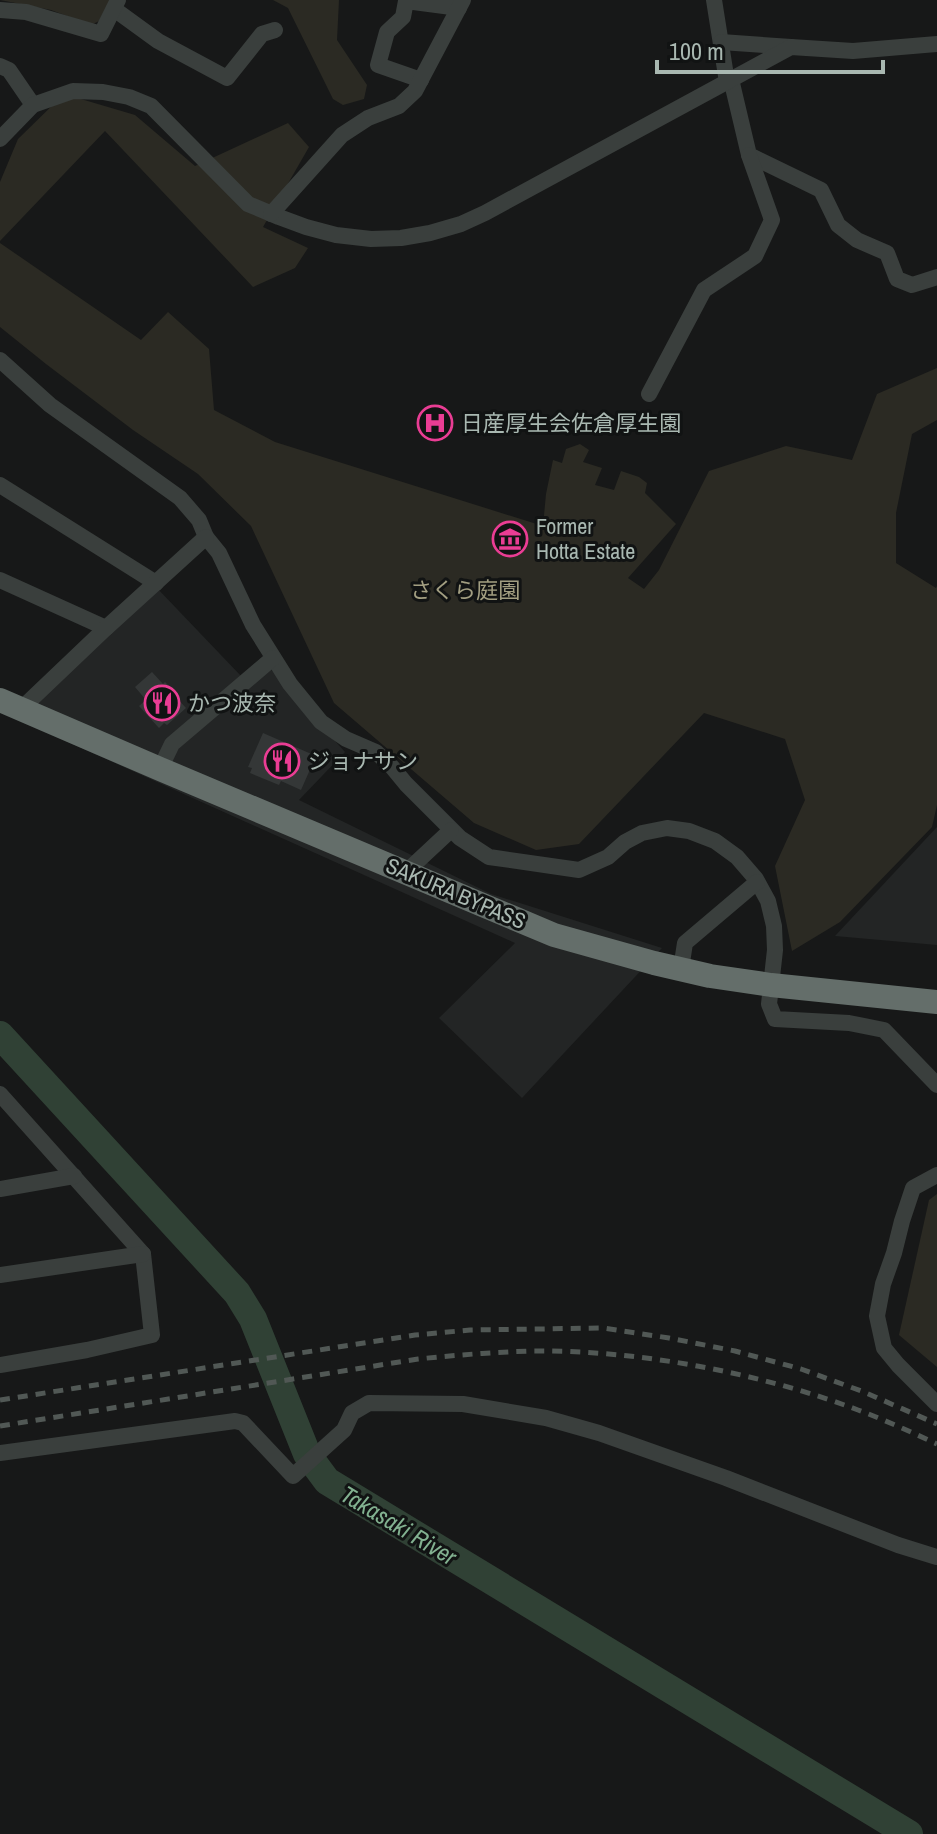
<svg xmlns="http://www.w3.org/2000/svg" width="937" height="1834" font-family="'Archivo Narrow','Noto Sans JP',sans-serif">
<rect width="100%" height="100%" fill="#171818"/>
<g fill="#232525">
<polygon points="156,587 241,676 261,658 345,752 299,800 491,894 662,948 522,1098 439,1018 515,943 17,719"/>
<polygon points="937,827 937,945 835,936"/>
</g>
<g fill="#2b2a23">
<polygon points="0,0 110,0 99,21 91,25 51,10"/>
<polygon points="273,0 339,0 337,40 367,85 364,99 343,105 333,99 288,8"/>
<polygon points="64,94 135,115 195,166 288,123 309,147 263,227 308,248 295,268 253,287 105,131 0,241 0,182 18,139"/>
<polygon points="0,243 141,340 168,312 209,349 214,410 275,442 543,526 546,494 553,460 562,463 566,449 580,444 589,450 583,462 602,468 595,485 614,490 621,471 639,477 647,483 645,493 676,524 628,578 644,589 659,570 709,471 786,446 852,460 877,394 937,368 937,420 912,434 896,513 896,563 936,588 937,586 937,805 932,827 840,922 792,951 775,866 805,800 785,739 704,713 579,844 536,850 474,823 334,703 251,526 198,474 133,430 46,364 0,327"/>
<polygon points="937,1194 937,1367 899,1335 929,1200"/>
</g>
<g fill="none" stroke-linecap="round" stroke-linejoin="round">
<polyline stroke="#304135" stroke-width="28" points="0,1035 237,1293 253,1319 307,1454 327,1481 909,1834"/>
</g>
<g fill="#343737">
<polygon points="152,672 163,684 165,682 175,692 173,694 186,708 167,725 164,723 159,728 139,706 146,700 135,687"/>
<polygon points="263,733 316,756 301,790 281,781 279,785 250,773 252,768 248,767"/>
</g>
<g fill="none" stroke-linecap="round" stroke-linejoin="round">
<g stroke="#3a3f3d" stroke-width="16">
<polyline points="714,0 727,82"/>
<polyline points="114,9 158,41 227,78 262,34 275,30"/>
<polyline points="0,10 26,12 101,34 118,0"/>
<polyline points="721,42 791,47"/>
<polyline points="0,66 9,70 33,105"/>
<polyline points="731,79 749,155 821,190 838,225 857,240 887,253 897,279 912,285 937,277"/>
<polyline points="421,80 378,65 387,32 403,17 406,1 459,8"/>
<polyline points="0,139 33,105 73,91 103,92 129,97 151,106 248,204 279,217 306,227 336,235 371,239 401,238 430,233 461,224 485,213 791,47 853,51 937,44"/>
<polyline points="271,214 342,135 368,118 399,106 415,91 463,0"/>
<polyline points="0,360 50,405 180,498 199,520 206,537 219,553 253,625 290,684 321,722 346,739 376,752 392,767 406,784 460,838 489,857 579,870 608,857 625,842 642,833 667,828 689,831 715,841 737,857 756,879 768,901 774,926 775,950 769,1004 775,1019 849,1023 884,1030 937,1085"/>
<polyline points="649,394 704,290 755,256 772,220 749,155"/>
<polyline points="0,485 156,583"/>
<polyline points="0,580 106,628"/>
<polyline points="21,709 106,628 206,537"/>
<polyline points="160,769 172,744 273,658"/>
<polyline points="406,872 451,830"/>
<polyline points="681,969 685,943 757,882"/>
<polyline points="0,1094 143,1254 152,1335 87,1350 0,1365"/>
<polyline points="937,1175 913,1188 902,1221 894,1253 883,1284 877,1316 884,1348 898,1365 937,1404"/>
<polyline points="0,1189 74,1176"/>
<polyline points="0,1275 143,1254"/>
<polyline points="0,1453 235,1421 243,1423 293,1476 344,1430 352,1413 369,1403 463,1404 546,1418 599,1433 726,1478 898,1545 937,1557"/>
</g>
<polyline stroke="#646e6a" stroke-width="24" points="0,700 160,769 554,935 654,963 710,976 771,985 937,1002"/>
<g stroke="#515855" stroke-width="5" stroke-dasharray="10 8" stroke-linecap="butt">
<polyline points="0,1400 415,1335 470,1330 603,1328 669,1338 735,1351 801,1369 864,1392 937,1424"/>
<path d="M0 1426 418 1359C457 1355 495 1352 534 1351 639 1350 760 1373 858 1410 885 1420 911 1432 937 1444"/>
</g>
</g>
<defs>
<g id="hospital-ring" transform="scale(1.8)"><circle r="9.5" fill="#111313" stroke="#ea3d94" stroke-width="1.5"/><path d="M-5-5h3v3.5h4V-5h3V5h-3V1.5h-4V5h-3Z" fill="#ea3d94"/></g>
<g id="museum-ring" transform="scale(1.8)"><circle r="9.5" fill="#111313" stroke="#ea3d94" stroke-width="1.5"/><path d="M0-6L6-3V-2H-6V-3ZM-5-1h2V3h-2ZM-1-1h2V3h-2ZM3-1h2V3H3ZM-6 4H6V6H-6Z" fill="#ea3d94"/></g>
<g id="restaurant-ring" transform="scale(1.8)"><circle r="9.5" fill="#111313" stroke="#ea3d94" stroke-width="1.5"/><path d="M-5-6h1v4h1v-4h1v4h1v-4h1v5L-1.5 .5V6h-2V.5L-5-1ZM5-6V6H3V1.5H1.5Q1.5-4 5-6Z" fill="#ea3d94"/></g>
</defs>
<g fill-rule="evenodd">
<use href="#hospital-ring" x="435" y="423"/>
<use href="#museum-ring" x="510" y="539"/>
<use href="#restaurant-ring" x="162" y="703"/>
<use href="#restaurant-ring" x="282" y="761"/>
</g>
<g text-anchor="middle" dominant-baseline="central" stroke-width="6" stroke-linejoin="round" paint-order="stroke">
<g font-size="22" fill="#a9b8b1" stroke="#111313" text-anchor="start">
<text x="461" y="423">日産厚生会佐倉厚生園</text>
<text x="536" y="526">Former<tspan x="536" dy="25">Hotta Estate</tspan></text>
<text x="188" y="703">かつ波奈</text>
<text x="308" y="761">ジョナサン</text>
</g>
<g font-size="22" fill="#a29e81" stroke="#111313">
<text x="465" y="590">さくら庭園</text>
</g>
<g font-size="22" fill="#a9b8b1" stroke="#111313">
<text transform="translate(456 893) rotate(23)">SAKURA BYPASS</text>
</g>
<g font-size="24" font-style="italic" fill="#82b190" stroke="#111313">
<text transform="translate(399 1525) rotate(31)">Takasaki River</text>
</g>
</g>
<path d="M657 60v12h226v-12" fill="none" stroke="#a9b8b1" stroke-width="4"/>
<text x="669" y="60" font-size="24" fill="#a9b8b1" stroke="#111313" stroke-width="6" paint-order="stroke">100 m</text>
</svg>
